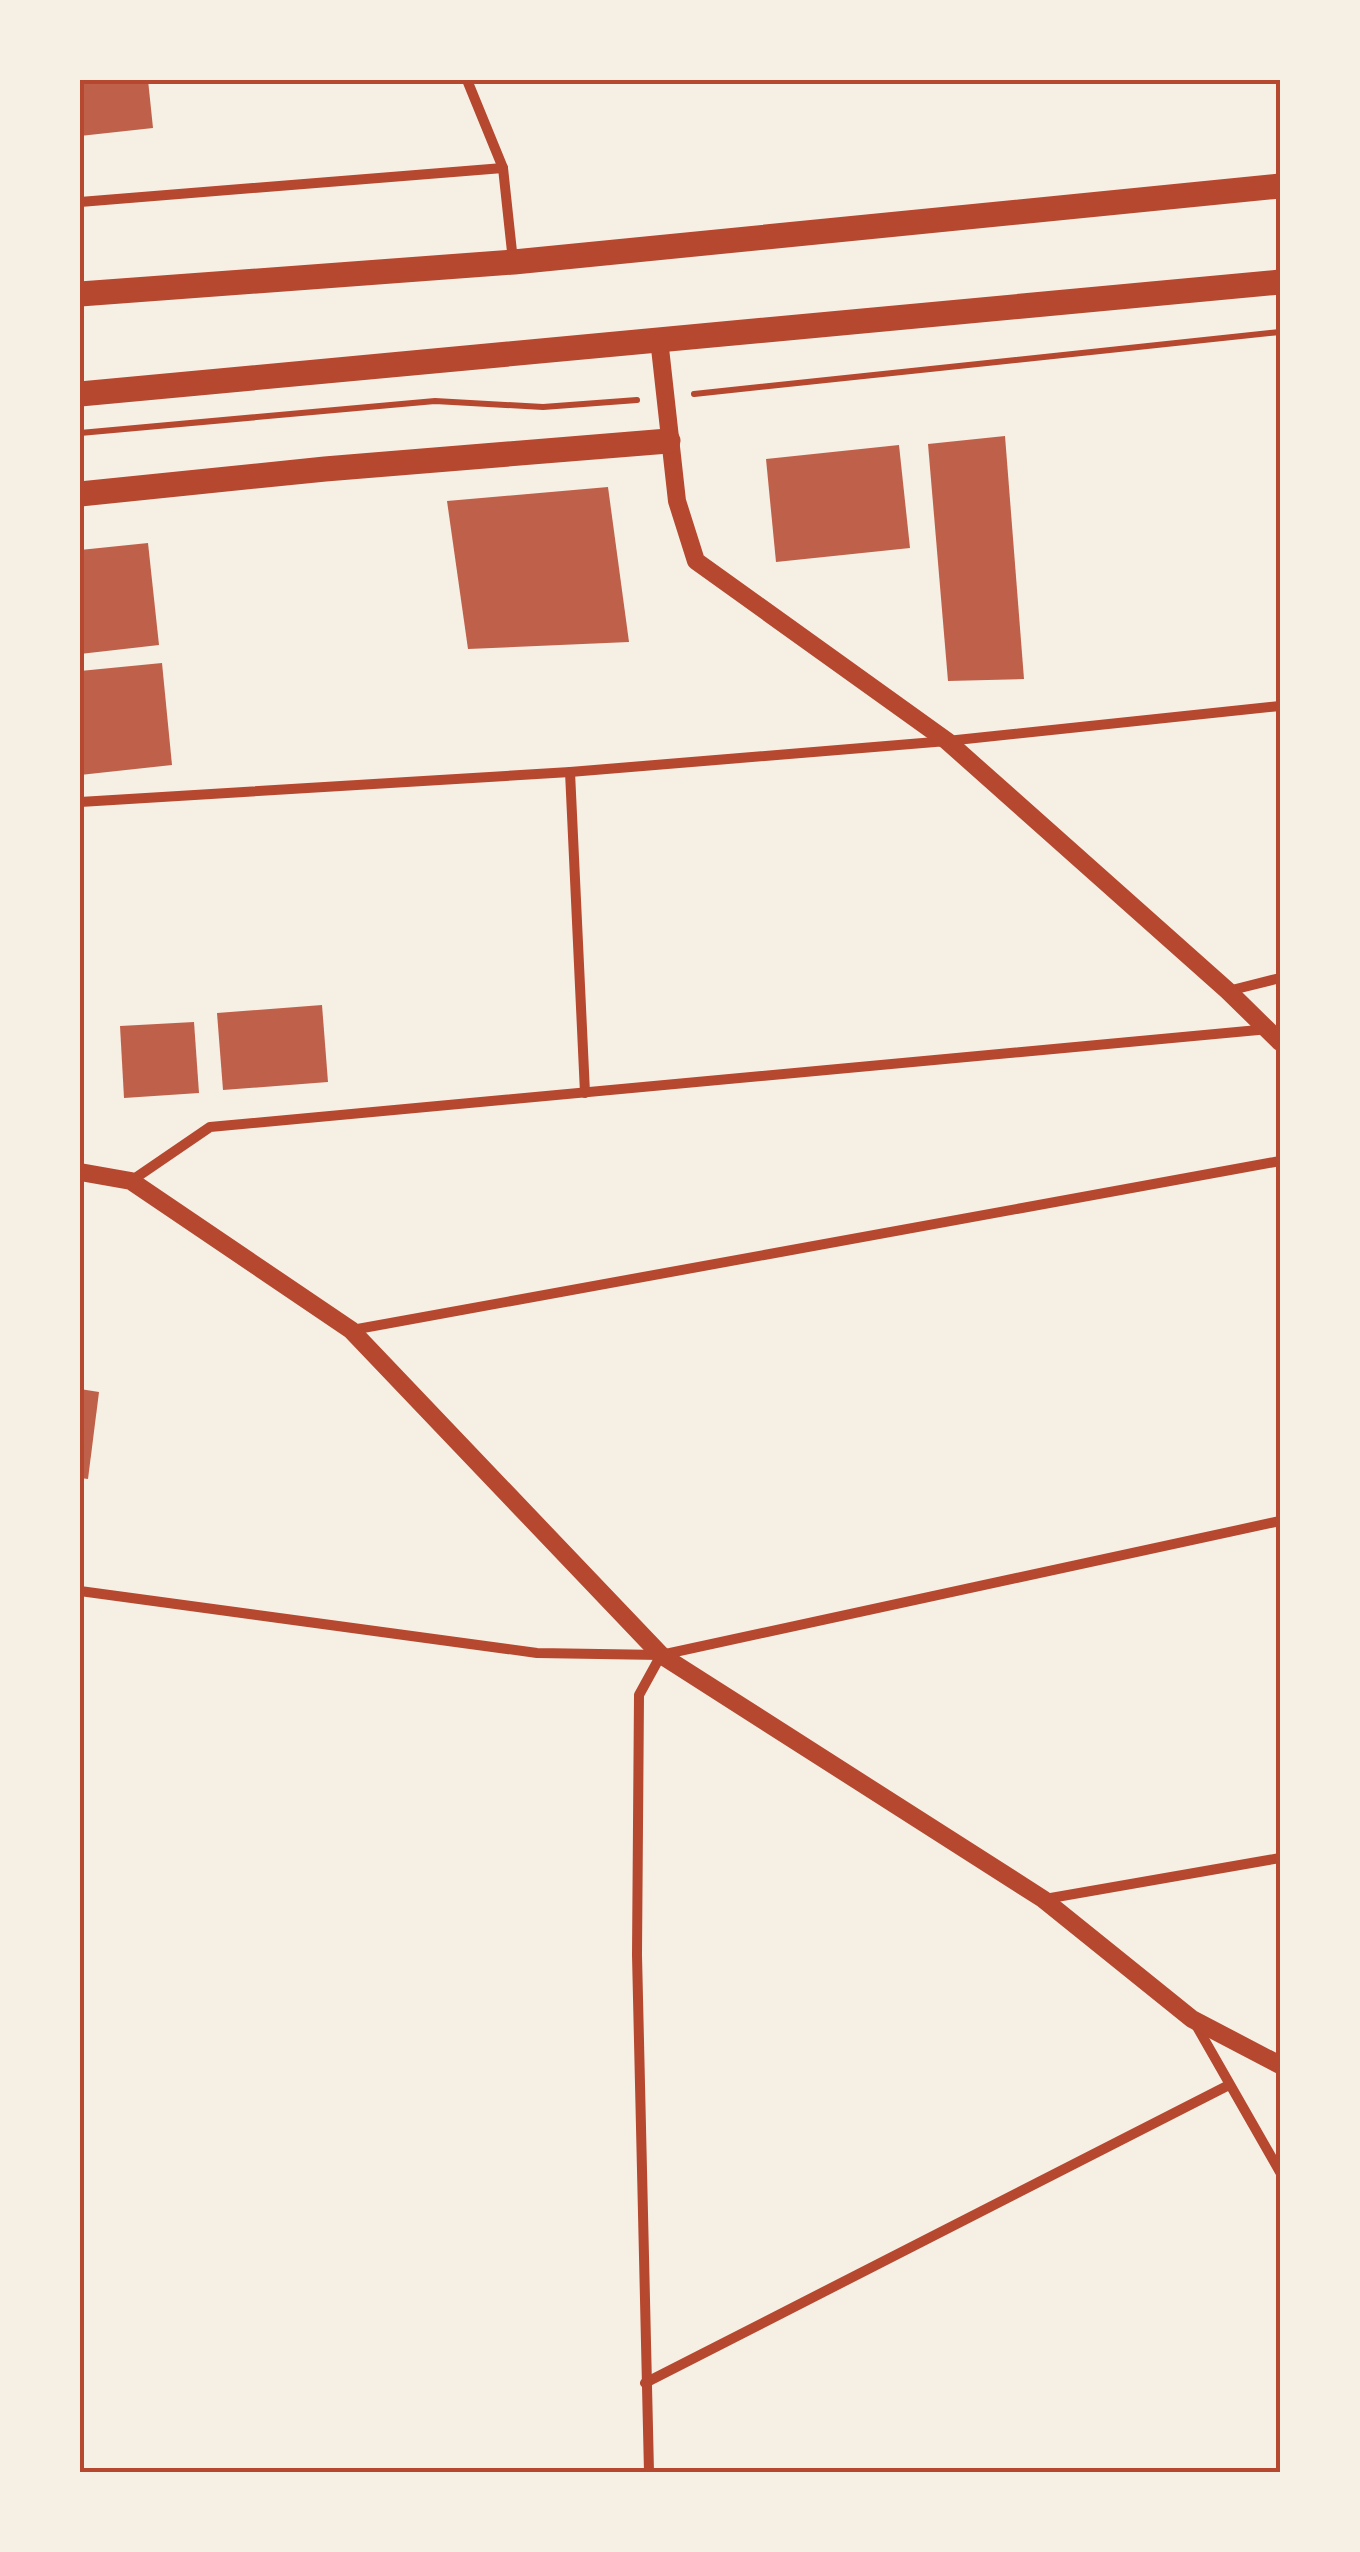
<svg xmlns="http://www.w3.org/2000/svg" width="1360" height="2552" font-family="'Alegreya Sans',sans-serif">
<rect width="100%" height="100%" fill="#f6efe4"/>
<g fill="#bf614a">
<polygon points="80,80 148,80 153,128 80,136"/>
<polygon points="1005,436 1024,679 948,681 928,444"/>
<polygon points="899,445 910,548 776,562 766,459"/>
<polygon points="608,487 629,642 468,649 447,501"/>
<polygon points="148,543 159,645 80,654 80,550"/>
<polygon points="162,663 172,765 80,775 80,671"/>
<polygon points="322,1005 328,1082 223,1090 217,1013"/>
<polygon points="194,1022 199,1093 124,1098 120,1026"/>
<polygon points="80,1389 99,1392 88,1479 80,1478"/>
</g>
<g fill="none" stroke-linecap="round" stroke-linejoin="round">
<g stroke="#b5482f" stroke-width="6">
<polyline points="694,394 1280,332"/>
<polyline points="80,433 435,401 543,407 637,400"/>
</g>
<g stroke="#b5482f" stroke-width="10">
<polyline points="467,80 503,168 513,261"/>
<polyline points="80,202 503,168"/>
<polyline points="570,772 585,1093"/>
<polyline points="80,802 570,772 947,741 1280,706"/>
<polyline points="1228,991 1280,978"/>
<polyline points="131,1181 210,1127 1269,1029"/>
<polyline points="352,1330 1280,1161"/>
<polyline points="80,1591 537,1653 661,1655 1280,1521"/>
<polyline points="1045,1899 1280,1858"/>
<polyline points="1196,2025 1280,2172"/>
<polyline points="645,2383 1229,2085"/>
<polyline points="649,2472 637,1955 639,1695 661,1655"/>
</g>
<g stroke="#b5482f" stroke-width="18">
<polyline points="659,339 677,501 696,561 947,741 1228,991 1280,1042"/>
<polyline points="80,1172 131,1181 351,1330 661,1655 1043,1899 1192,2019 1280,2065"/>
</g>
<g stroke="#b5482f" stroke-width="25">
<polyline points="80,294 514,262 1280,186"/>
<polyline points="80,394 1280,282"/>
<polyline points="80,494 325,469 668,441"/>
</g>
</g>
<rect width="1360" height="2552" fill="none" stroke="#f6efe4" stroke-width="165"/>
<rect x="82" y="82" width="1196" height="2388" fill="none" stroke="#b5482f" stroke-width="4"/>
</svg>
